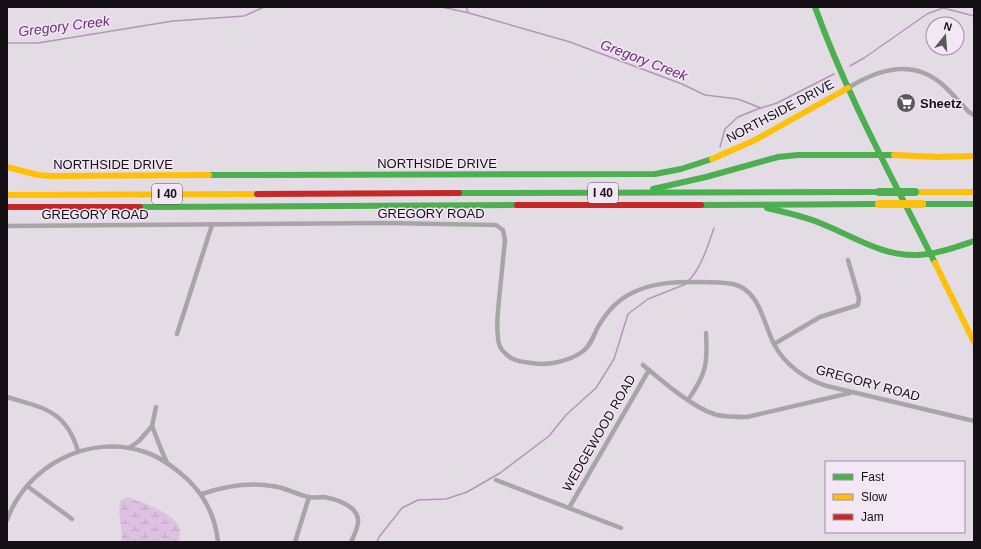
<svg xmlns="http://www.w3.org/2000/svg" width="981" height="549" font-family="Arial,sans-serif">
<defs>
<pattern id="wetland-marsh" width="20" height="14" patternUnits="userSpaceOnUse"><rect width="20" height="14" fill="#dec1e2"/><path d="M1 5h8M5 5V1M11 12h8M15 12V8" fill="none" stroke="#bea5c1"/></pattern>
</defs>
<rect width="100%" height="100%" fill="#e3dce4"/>
<path fill="url(#wetland-marsh)" d="M128 497C142 503 177 513 180 530 180 533 179 538 179 542H121C124 529 116 513 121 500Z"/>
<g fill="none" stroke-linecap="round" stroke-linejoin="round">
<g stroke="#b694bc" stroke-width="1.5">
<polyline points="442,7 469,13 570,42 682,84 705,95 738,99 761,108 777,103 834,74"/>
<polyline points="466,7 468,12"/>
<polyline points="7,43 38,43 173,21 244,16 264,7"/>
<polyline points="850,66 864,58 927,14 943,8 974,16"/>
<polyline points="720,147 725,129 738,117 760,108"/>
<path d="M688 281C701 269 708 245 714 228"/>
<polyline points="377,542 379,537 402,508 418,500 446,499 467,492 500,473 549,436 566,415 596,388 614,359 628,314 648,299 686,284"/>
</g>
<g stroke="#a8a5a8" stroke-width="4.5">
<path d="M848 88C878 69 913 58 943 85 952 93 960 103 969 112L974 115"/>
<path d="M7 226 385 223 496 225 503 230 505 240C503 260 501 280 499 300 498 312 496 325 498 337 498 343 500 349 505 353 512 361 522 362 532 363 548 366 569 361 582 352 591 346 593 336 598 327 606 313 617 300 632 293 654 282 675 282 699 282 710 282 722 282 733 284 760 290 763 323 774 344 784 364 806 380 827 386L974 421"/>
<polyline points="177,334 212,225"/>
<polyline points="774,344 820,317 858,305 859,298 848,260"/>
<path d="M643 365C661 380 694 409 717 415 727 417 737 417 747 417L850 393"/>
<path d="M7 397C43 408 66 410 78 451"/>
<path d="M688 400C706 374 708 364 706 333"/>
<polyline points="152,426 161,449 167,463"/>
<polyline points="129,448 139,441 152,426 156,407"/>
<polyline points="496,480 621,528"/>
<polyline points="27,486 72,519"/>
<path d="M202 494C228 485 255 481 282 488 291 491 300 495 308 497 313 498 319 497 324 497 335 499 356 505 358 519 359 527 354 535 351 542"/>
<polyline points="569,508 649,370"/>
<path d="M7 520C27 465 89 433 145 452 158 456 169 464 179 472 202 490 215 513 218 542"/>
<polyline points="295,542 309,497"/>
</g>
<g stroke="#4caf50" stroke-width="6">
<path d="M815 7C847 96 893 179 935 263"/>
<polyline points="209,175 655,174 681,169 712,159"/>
<polyline points="653,189 706,177 778,157 798,155 894,155"/>
<polyline points="459,193 879,192"/>
<polyline points="922,204 974,204"/>
<polyline points="701,205 879,204"/>
<polyline points="140,207 517,205"/>
<path d="M767 208C785 212 803 216 820 223 851 235 883 257 918 255 937 254 956 247 974 241"/>
</g>
<g stroke="#ffc107" stroke-width="6">
<polyline points="894,155 938,157 974,156"/>
<polyline points="712,159 755,140 848,88"/>
<polyline points="7,167 38,175 52,176 209,175"/>
<polyline points="915,192 974,192"/>
<polyline points="7,195 257,194"/>
<polyline points="935,263 974,342"/>
</g>
<g stroke="#c62828" stroke-width="6">
<polyline points="257,194 459,193"/>
<polyline points="517,205 701,205"/>
<polyline points="7,207 140,207"/>
</g>
<polyline stroke="#4caf50" stroke-width="8" points="879,192 915,192"/>
<polyline stroke="#ffc107" stroke-width="8" points="879,204 922,204"/>
</g>
<defs>
<g id="supermarket-disc" transform="scale(1)"><circle r="9.5" fill="#5c575d" stroke="#f3e6f5"/><path d="M-6-5.5h2.5l.6 2H6L4.5 2H-2.5L-4.4-4H-6ZM-1.5 3.2a1.3 1.3 0 1 0 .1 0ZM3 3.2a1.3 1.3 0 1 0 .1 0Z" fill="#fff"/></g>
</defs>
<g fill-rule="evenodd">
<use href="#supermarket-disc" x="906" y="103"/>
</g>
<g text-anchor="middle" dominant-baseline="central" stroke-width="3" stroke-linejoin="round" paint-order="stroke">
<g fill="#f3e6f5" stroke="#575058" stroke-width="1">
<rect x="588" y="183" width="30" height="20" rx="3"/>
<rect x="152" y="184" width="30" height="20" rx="3"/>
</g>
<g font-size="12" font-weight="bold" fill="#141015">
<text x="603" y="193">I 40</text>
<text x="167" y="194">I 40</text>
</g>
<g font-size="13" font-weight="bold" fill="#141015" stroke="#f3e6f5" text-anchor="start">
<text x="920" y="103">Sheetz</text>
</g>
<g font-size="13" fill="#141015" stroke="#f3e6f5">
<text transform="translate(780 111) rotate(-28)">NORTHSIDE DRIVE</text>
<text x="437" y="163">NORTHSIDE DRIVE</text>
<text x="113" y="164">NORTHSIDE DRIVE</text>
<text x="431" y="213">GREGORY ROAD</text>
<text x="95" y="214">GREGORY ROAD</text>
<text transform="translate(868 383) rotate(15)">GREGORY ROAD</text>
<text transform="translate(599 433) rotate(-60)">WEDGEWOOD ROAD</text>
</g>
<g font-size="14" font-style="italic" fill="#693073" stroke="#f3e6f5">
<text transform="translate(64 26) rotate(-7)">Gregory Creek</text>
<text transform="translate(644 60) rotate(21)">Gregory Creek</text>
</g>
</g>
<rect width="981" height="549" fill="none" stroke="#141015" stroke-width="16"/>
<rect x="825" y="461" width="140" height="72" fill="#f3e6f5" stroke="#9a909b"/>
<rect x="833" y="474" width="20" height="6" fill="#4caf50" stroke="#9a909b"/>
<text x="861" y="481" font-size="12" fill="#141015">Fast</text>
<rect x="833" y="494" width="20" height="6" fill="#ffc107" stroke="#9a909b"/>
<text x="861" y="501" font-size="12" fill="#141015">Slow</text>
<rect x="833" y="514" width="20" height="6" fill="#c62828" stroke="#9a909b"/>
<text x="861" y="521" font-size="12" fill="#141015">Jam</text>
<g transform="translate(945 36) rotate(17)"><circle r="19" fill="#f3e6f5" stroke="#9a909b"/>
<path d="M0-3L7 15L0 10L-7 15Z" fill="#5c575d"/>
<text y="-6" font-size="11" font-weight="bold" text-anchor="middle" fill="#141015">N</text>
</g>
</svg>
